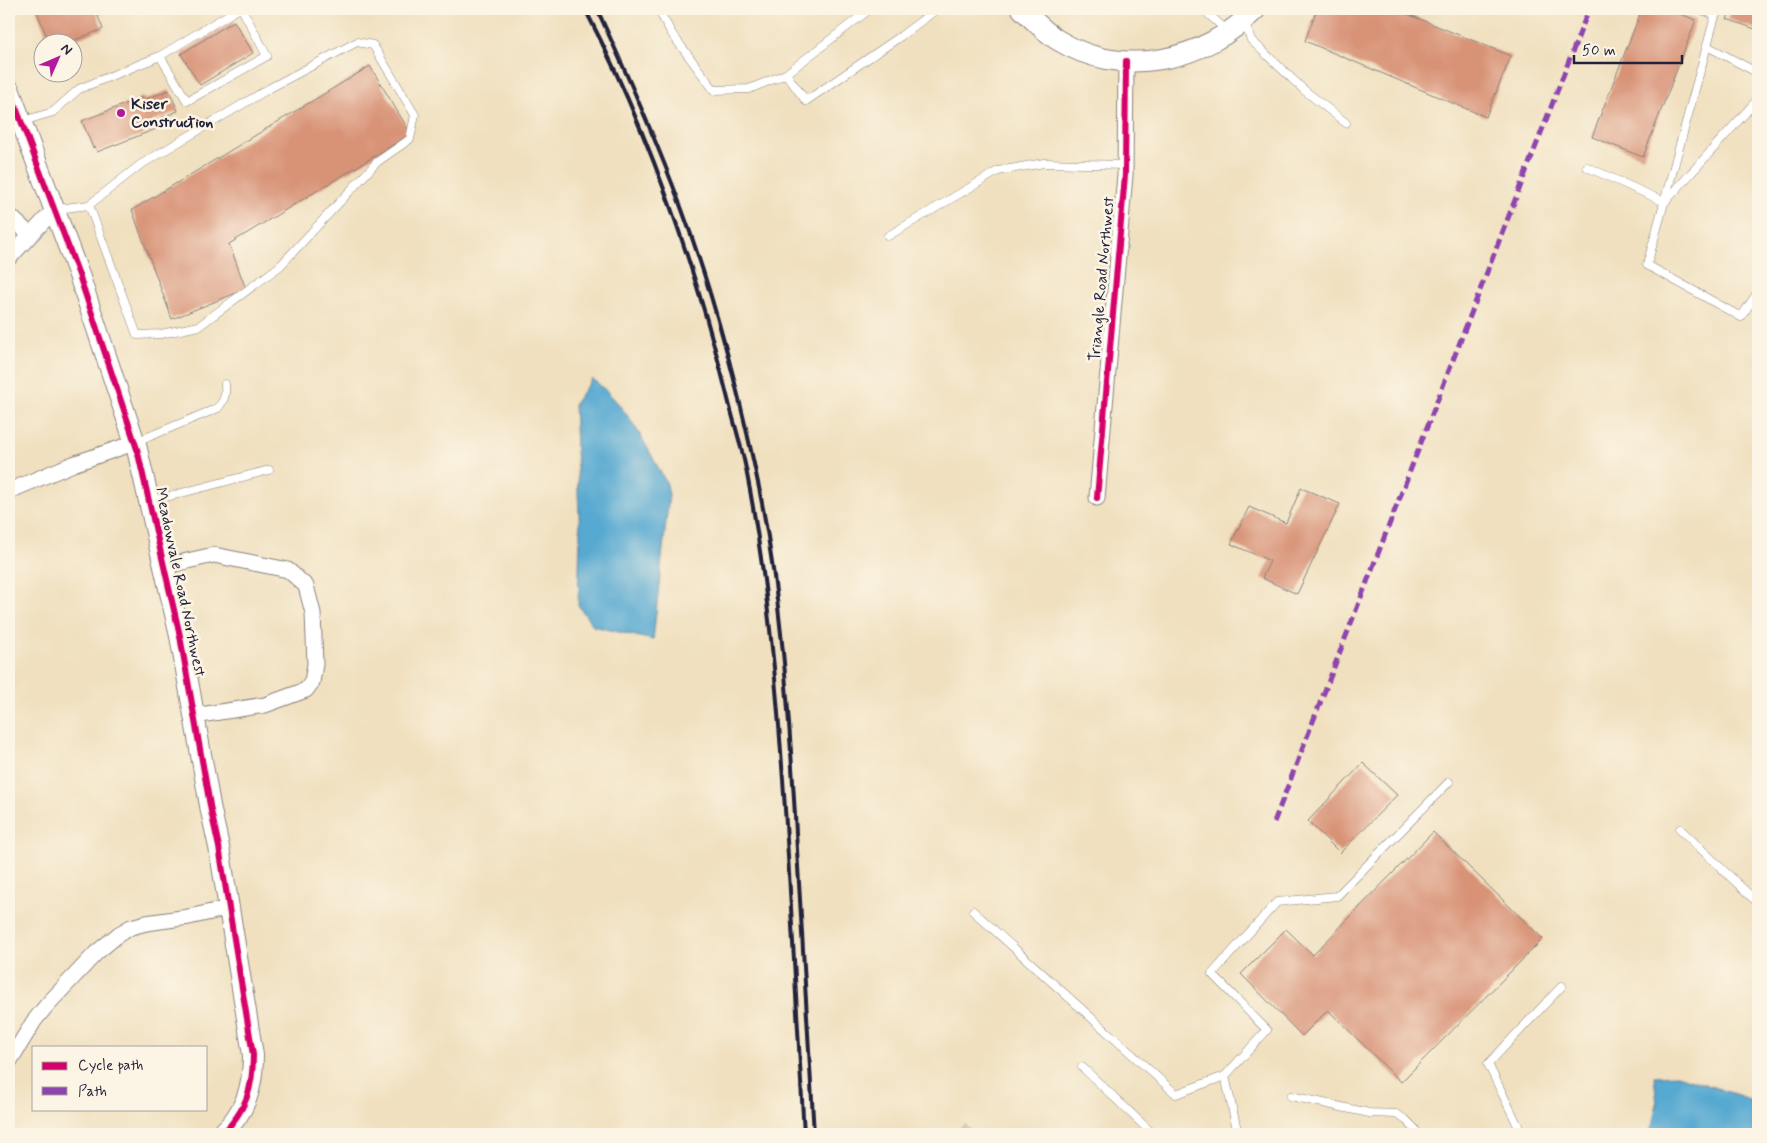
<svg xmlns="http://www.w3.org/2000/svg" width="1767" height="1143" font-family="Mynerve,sans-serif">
<rect width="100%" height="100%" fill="#fcf5e5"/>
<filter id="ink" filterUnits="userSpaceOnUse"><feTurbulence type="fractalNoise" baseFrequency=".02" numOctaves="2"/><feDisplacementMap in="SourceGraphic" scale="10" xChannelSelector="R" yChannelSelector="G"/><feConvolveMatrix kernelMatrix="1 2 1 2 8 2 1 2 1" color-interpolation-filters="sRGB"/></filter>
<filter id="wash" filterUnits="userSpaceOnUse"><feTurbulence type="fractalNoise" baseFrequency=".0096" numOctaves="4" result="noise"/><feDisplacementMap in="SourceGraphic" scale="20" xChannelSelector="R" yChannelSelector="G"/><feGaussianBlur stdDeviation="1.12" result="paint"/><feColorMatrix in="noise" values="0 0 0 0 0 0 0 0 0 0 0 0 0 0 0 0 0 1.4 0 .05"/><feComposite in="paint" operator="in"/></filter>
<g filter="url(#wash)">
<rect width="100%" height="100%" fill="#f0e0bf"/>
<polygon fill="#aed47e" stroke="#687b5c" points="964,1124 974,1134 954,1134"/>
<g fill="#56a9d1" stroke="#3c6686">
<path d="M592 379C628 405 646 446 667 484L669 495 653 640 593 626 578 605 580 536 574 404Z"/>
<polygon points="1677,1075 1750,1099 1755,1134 1650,1134 1657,1104 1654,1076"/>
</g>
<g id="blocks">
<g fill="#d89377">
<polygon points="36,9 95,9 103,29 70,42 49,42"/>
<polygon points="1317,9 1395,9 1511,56 1486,117 1305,41"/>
<polygon points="1642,9 1667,9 1696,20 1643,157 1592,137"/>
<polygon points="1732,9 1758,9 1758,30 1727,19"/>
<polygon points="234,21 253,53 200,85 181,54"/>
<polygon points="370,66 411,134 229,244 246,289 172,319 132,210"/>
<polygon points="169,90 178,111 153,121 156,129 97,152 95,147 93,148 82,121 143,97 144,100"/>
<polygon points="1301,488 1340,504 1297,594 1262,578 1270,561 1231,544 1249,507 1286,523"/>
<polygon points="1363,763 1397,795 1340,853 1308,821"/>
<polygon points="1433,832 1543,939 1401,1082 1328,1010 1302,1036 1241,974 1286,929 1313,955"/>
</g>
</g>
</g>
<g filter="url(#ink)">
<use href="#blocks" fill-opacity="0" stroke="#89817d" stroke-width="1"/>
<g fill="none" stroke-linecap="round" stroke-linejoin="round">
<g stroke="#89817d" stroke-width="9">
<g id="service">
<polyline points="658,9 672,34 714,90 749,89 786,74 806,101 901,36 937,9"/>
<polyline points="1203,9 1227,31"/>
<polyline points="1699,9 1716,15"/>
<polyline points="1717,9 1647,265 1741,317 1758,292"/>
<polyline points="1244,21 1251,40 1304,90 1346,123"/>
<polyline points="1707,46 1758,73"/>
<polyline points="160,56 187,101 267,56 242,9"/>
<polyline points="786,74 870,9"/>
<polyline points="23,121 53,112 79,89 160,56 238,9"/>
<polyline points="1587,167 1665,202 1758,99"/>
<polyline points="57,209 89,205 140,165 270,88 357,42 373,45 415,115 410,139 377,162 280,266 199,326 161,334 137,335 89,205"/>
<polyline points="888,236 998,171 1044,163 1125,165"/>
<path d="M136 442 218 408C225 399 226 394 225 384"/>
<polyline points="151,501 269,470"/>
<polyline points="1680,829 1758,903"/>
<polyline points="973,911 1176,1094 1225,1076"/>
<polyline points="1082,1067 1153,1134"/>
<polyline points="1291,1096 1369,1113 1396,1114 1406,1120 1415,1129 1417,1134"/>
<polyline points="1238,1134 1225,1076 1267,1030 1212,974 1277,902 1337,896 1449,782"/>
<polyline points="1522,1134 1488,1064 1562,986"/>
</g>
</g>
<g stroke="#89817d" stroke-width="17">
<g id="minor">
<polyline points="9,215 30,235"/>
<polyline points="9,258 55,209"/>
<polyline points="9,491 73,464 134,443"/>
<polyline points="1097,498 1125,175 1126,61"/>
<polyline points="165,566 214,555 288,570 306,586 313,613 315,664 312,682 306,690 265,705 194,716"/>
<polyline points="9,1062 34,1021 47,1005 96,953 119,934 131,927 146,923 189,917 229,908"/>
</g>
</g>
<g stroke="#89817d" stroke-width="22">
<g id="tertiary">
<path d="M1022 9C1033 20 1043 30 1056 39 1121 80 1204 62 1256 9"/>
<path d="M9 89 79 275 137 449 180 636 211 811 219 847 253 1055C253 1088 246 1111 222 1134"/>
</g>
</g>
<use href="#service" stroke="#fff" stroke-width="8"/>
<use href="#minor" stroke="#fff" stroke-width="15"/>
<use href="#tertiary" stroke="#fff" stroke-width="20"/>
<g stroke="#22223b" stroke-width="4">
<path d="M585 9C648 131 694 262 727 395 733 420 741 444 746 469 771 596 780 726 788 856 793 949 799 1041 804 1134"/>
<path d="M597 9C627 74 656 139 681 207 712 290 735 377 754 464 781 585 789 709 796 833 802 933 808 1034 814 1134"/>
</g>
<polyline stroke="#8e44ad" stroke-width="5" stroke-dasharray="10 5" stroke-linecap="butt" points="1274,822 1589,9"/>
<g stroke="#fcf5e5" stroke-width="9">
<g id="cycleway">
<path d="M9 89 79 275 137 449 180 636 211 811 219 847 253 1055C253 1088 246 1111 222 1134"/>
<polyline points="1097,498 1125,175 1126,61"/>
</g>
</g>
<use href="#cycleway" stroke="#d6006c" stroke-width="6"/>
</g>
</g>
<circle fill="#b5179e" stroke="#fcf5e5" stroke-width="2" cx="121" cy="113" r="5"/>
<g text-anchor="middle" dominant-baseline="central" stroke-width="5" stroke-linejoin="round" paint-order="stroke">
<g font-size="16" font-weight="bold" fill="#22223b" stroke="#fcf5e5" text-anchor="start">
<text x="131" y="104">Kiser<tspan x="131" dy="18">Construction</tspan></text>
</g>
<g font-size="16" fill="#22223b" stroke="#fcf5e5">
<text transform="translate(1102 279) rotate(-85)">Triangle Road Northwest</text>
<text transform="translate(180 582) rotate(78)">Meadowvale Road Northwest</text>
</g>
</g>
<rect width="1767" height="1143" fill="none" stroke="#fcf5e5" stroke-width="30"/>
<rect x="32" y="1046" width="175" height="65" fill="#fcf5e5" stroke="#a5a1a1"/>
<rect x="42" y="1062" width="25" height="8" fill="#d6006c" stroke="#a5a1a1"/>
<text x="78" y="1070" font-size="15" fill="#22223b">Cycle path</text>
<rect x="42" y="1087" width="25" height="8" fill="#8e44ad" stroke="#a5a1a1"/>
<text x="78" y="1096" font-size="15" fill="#22223b">Path</text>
<g transform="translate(58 58) rotate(45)"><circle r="24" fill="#fcf5e5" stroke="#a5a1a1"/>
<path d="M0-4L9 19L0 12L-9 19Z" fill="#b5179e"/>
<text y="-8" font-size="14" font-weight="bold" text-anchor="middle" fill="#22223b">N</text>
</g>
<path d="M1574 55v8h108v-8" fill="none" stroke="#22223b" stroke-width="2.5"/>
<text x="1582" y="55" font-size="15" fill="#22223b" stroke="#fcf5e5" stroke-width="4" paint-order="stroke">50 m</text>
</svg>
